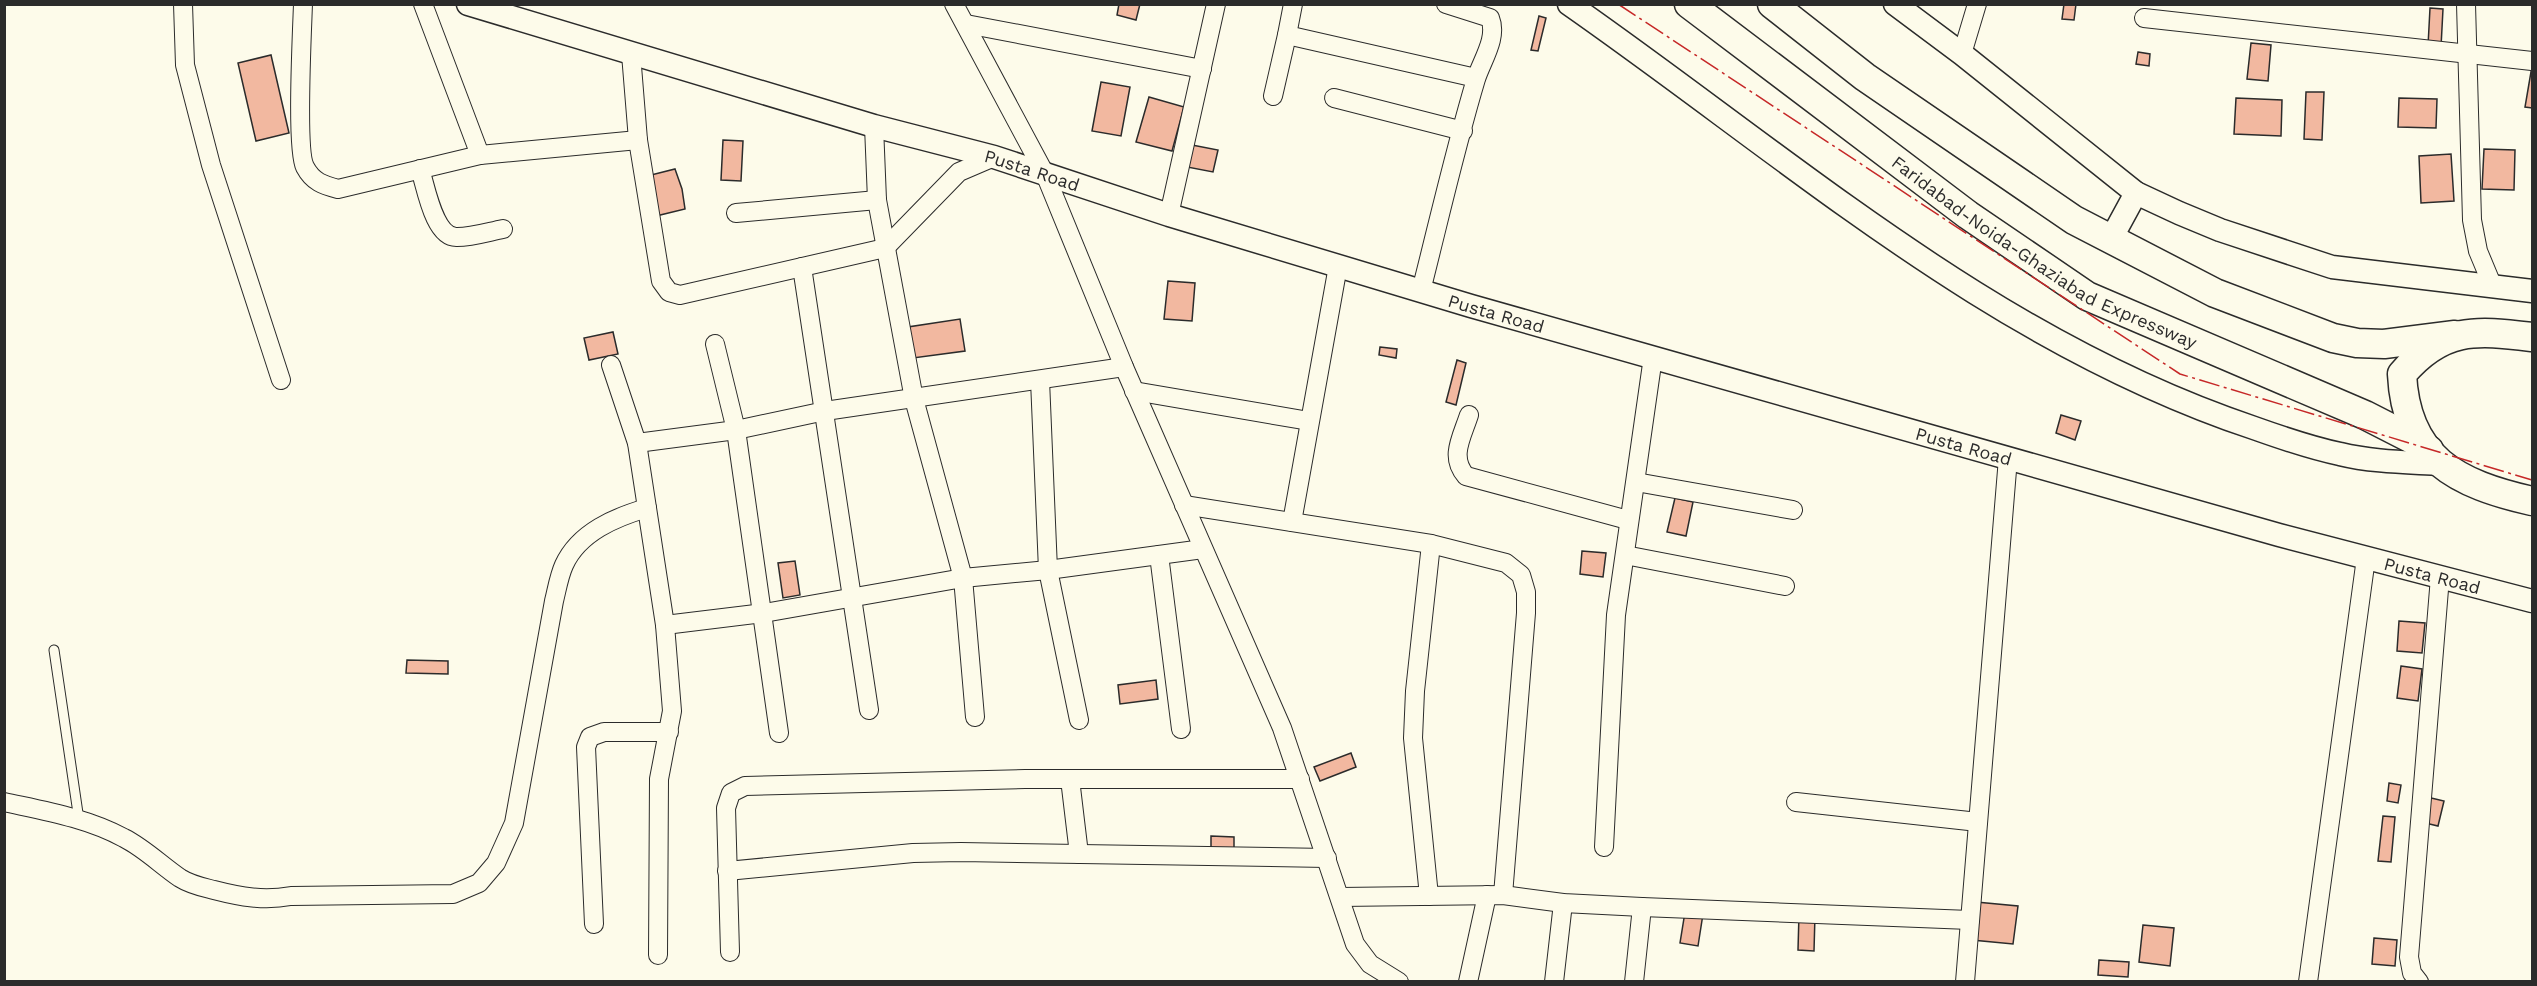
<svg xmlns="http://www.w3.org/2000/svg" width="2537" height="986" font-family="'Work Sans',sans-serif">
<rect width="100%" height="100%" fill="#fdfbea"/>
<g fill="#f2b8a0" stroke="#2b2b2b" stroke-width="1.5">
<polygon points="1119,4 1140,4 1136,20 1117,15"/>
<polygon points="2064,4 2076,4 2074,20 2062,19"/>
<polygon points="2430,8 2443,9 2441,47 2428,46"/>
<polygon points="1539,16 1546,18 1538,51 1531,50"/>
<polygon points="2251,43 2271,45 2268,81 2247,79"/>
<polygon points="2138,52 2150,54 2149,66 2136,64"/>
<polygon points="271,55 289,133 256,141 238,63"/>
<polygon points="2532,66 2532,108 2525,107"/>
<polygon points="1101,82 1130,87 1121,136 1092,131"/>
<polygon points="2306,92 2324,92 2322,140 2304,139"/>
<polygon points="1149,97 1184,107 1172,151 1136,142"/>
<polygon points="2236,98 2282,100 2281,136 2234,134"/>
<polygon points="2399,98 2437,99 2436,128 2398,127"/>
<polygon points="723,140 743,141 741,181 721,180"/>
<polygon points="1192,145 1218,150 1213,172 1187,167"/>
<polygon points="2484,149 2515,150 2514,190 2482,189"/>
<polygon points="2451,154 2454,201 2421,203 2419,156"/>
<polygon points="675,169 682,189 685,209 656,216 647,176"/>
<polygon points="1168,281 1195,283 1192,321 1164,319"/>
<polygon points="960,319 965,351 913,358 908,327"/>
<polygon points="613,332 618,354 589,360 584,338"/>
<polygon points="1380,347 1397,349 1396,358 1379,355"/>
<polygon points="1457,360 1466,363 1456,405 1446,402"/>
<polygon points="2061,415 2081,421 2075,440 2056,433"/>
<polygon points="1675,498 1693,502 1686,536 1667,532"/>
<polygon points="1582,551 1606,553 1603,577 1580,574"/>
<polygon points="795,561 800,595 783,598 778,563"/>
<polygon points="2399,621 2425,623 2422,653 2397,651"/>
<polygon points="407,660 448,661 448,674 406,673"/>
<polygon points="2401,666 2422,669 2418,701 2397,698"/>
<polygon points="1156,680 1158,699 1120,704 1118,685"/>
<polygon points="1351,753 1356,767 1320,781 1314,767"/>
<polygon points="2389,783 2401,785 2398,803 2387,801"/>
<polygon points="2427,797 2444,801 2438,826 2421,822"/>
<polygon points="2383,816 2395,817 2391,862 2378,861"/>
<polygon points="1211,836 1234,837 1234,850 1211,850"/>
<polygon points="1976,902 2018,906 2013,944 1972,940"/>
<polygon points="1685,912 1703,914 1698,946 1680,943"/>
<polygon points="1799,914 1815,915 1814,951 1798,950"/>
<polygon points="2143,925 2174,928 2170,966 2139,962"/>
<polygon points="2374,938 2397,940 2395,966 2372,964"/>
<polygon points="2099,960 2129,962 2128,977 2098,975"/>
</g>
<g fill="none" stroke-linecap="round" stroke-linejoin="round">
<g stroke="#2b2b2b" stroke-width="11">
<polyline id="service" points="54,650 79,820"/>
</g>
<g stroke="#2b2b2b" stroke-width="20">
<g id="minor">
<polyline points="183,4 185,65 211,165 281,380"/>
<path d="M303 4C302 32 296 150 305 167 313 182 323 185 338 189L480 155 638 140"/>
<polyline points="423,4 480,155"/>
<polyline points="954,4 1045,174 1124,367 1282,728 1355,944 1370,964 1399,982"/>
<polyline points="2466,4 2472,220 2478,251 2493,287"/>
<polyline points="2144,18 2532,61"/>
<polyline points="966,24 1202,69"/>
<polyline points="1287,35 1293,4"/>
<polyline points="631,54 638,140 661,281 669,292 680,295 885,248 959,172 994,157"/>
<polyline points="1962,54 1977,4"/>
<polyline points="1273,96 1287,35 1476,78"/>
<polyline points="1334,98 1463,131"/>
<polyline points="874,126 877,200 914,399 963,578 975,717"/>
<path d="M420 169C426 187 434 238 457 237 472 237 488 232 503 229"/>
<polyline points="736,213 877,200"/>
<polyline points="1169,215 1216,4"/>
<polyline points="802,267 869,710"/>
<path d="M1421 291C1439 220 1455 149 1476 79 1482 60 1498 38 1490 18L1446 4"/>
<polyline points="715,344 736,430 779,733"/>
<polyline points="611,365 637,443 665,625 672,711 659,779 658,955"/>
<polyline points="1040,380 1048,570 1079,720"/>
<polyline points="1134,391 1309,421"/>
<path d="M1469 415C1462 437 1449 457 1466 476L1628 520"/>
<polyline points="637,443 736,430 825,411 1124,367"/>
<polyline points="1636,482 1793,510"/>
<polyline points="1184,505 1431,544 1506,563 1521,575 1526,592 1526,613 1503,895"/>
<polyline points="1292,522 1338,266"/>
<polyline points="1159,555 1181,729"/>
<polyline points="1625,555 1785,586"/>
<polyline points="665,625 764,613 963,578 1048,570 1203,549"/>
<polyline points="1070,779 1079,854"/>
<path d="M4 802C45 811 87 818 124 838 144 848 161 865 180 878 191 885 202 887 214 890 241 897 264 901 291 896L453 894 479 883 496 863 514 823 554 601C557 589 559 576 564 565 579 532 616 517 647 508"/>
<polyline points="1796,802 1978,822"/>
<polyline points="1604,847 1616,615 1653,357"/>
<polyline points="727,871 913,853 961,852 1327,858"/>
<polyline points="1429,896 1413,738 1415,691 1431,544"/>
<polyline points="1340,897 1503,895 1563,903 1642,907 1970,920"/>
<polyline points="594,924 586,747 590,737 604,732 669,732"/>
<polyline points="730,952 726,808 731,793 745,786 1025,779 1300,779"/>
<polyline points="1468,982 1487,895"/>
<polyline points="1554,982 1563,903"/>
<polyline points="1634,982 1642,907"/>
<polyline points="1965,982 2008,458"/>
<polyline points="2308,982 2366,558"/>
<polyline points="2419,982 2412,973 2409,957 2440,577"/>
</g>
</g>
<g stroke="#2b2b2b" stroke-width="25">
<g id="tertiary">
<path id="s1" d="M468 4 874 126 994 157 1169 215 1471 306 2279 535 2532 601"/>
<path d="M1569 4C1791 159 1993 341 2254 428 2282 438 2311 448 2340 454 2373 462 2407 462 2440 464"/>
<polyline points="1895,4 1962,54 2136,193 2179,213 2220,230 2332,267 2532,291"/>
<polyline points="2111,239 2136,193"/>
</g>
</g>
<g stroke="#2b2b2b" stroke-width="31">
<g id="primary">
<path id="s2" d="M1689 4 1968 215 2087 296 2365 415 2410 438 2429 450"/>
<polyline points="1772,4 1865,77 2074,220 2215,293 2333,338 2357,343 2384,344 2455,335"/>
<path d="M2532 337C2475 330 2442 327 2402 374 2406 459 2457 484 2532 501"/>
</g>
</g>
<use href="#service" stroke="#fdfbea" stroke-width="9"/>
<use href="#minor" stroke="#fdfbea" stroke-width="18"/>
<use href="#tertiary" stroke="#fdfbea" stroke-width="22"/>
<use href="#primary" stroke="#fdfbea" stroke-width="28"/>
<polyline stroke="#c62828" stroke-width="1.5" stroke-dasharray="21 4.5 3 4.5" stroke-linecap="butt" points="1618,4 2180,374 2532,480"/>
</g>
<g text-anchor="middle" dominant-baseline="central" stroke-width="4.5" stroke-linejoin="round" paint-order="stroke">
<g font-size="18" fill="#2b2b2b" stroke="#fdfbea">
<text stroke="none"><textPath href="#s1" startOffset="588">Pusta Road</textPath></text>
<text stroke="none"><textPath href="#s2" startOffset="435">Faridabad-Noida-Ghaziabad Expressway</textPath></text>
<text stroke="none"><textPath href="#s1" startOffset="1074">Pusta Road</textPath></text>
<text stroke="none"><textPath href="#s1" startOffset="1560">Pusta Road</textPath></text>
<text stroke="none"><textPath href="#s1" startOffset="2046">Pusta Road</textPath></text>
</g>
</g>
<rect width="2537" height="986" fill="none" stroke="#2b2b2b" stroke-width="12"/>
</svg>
